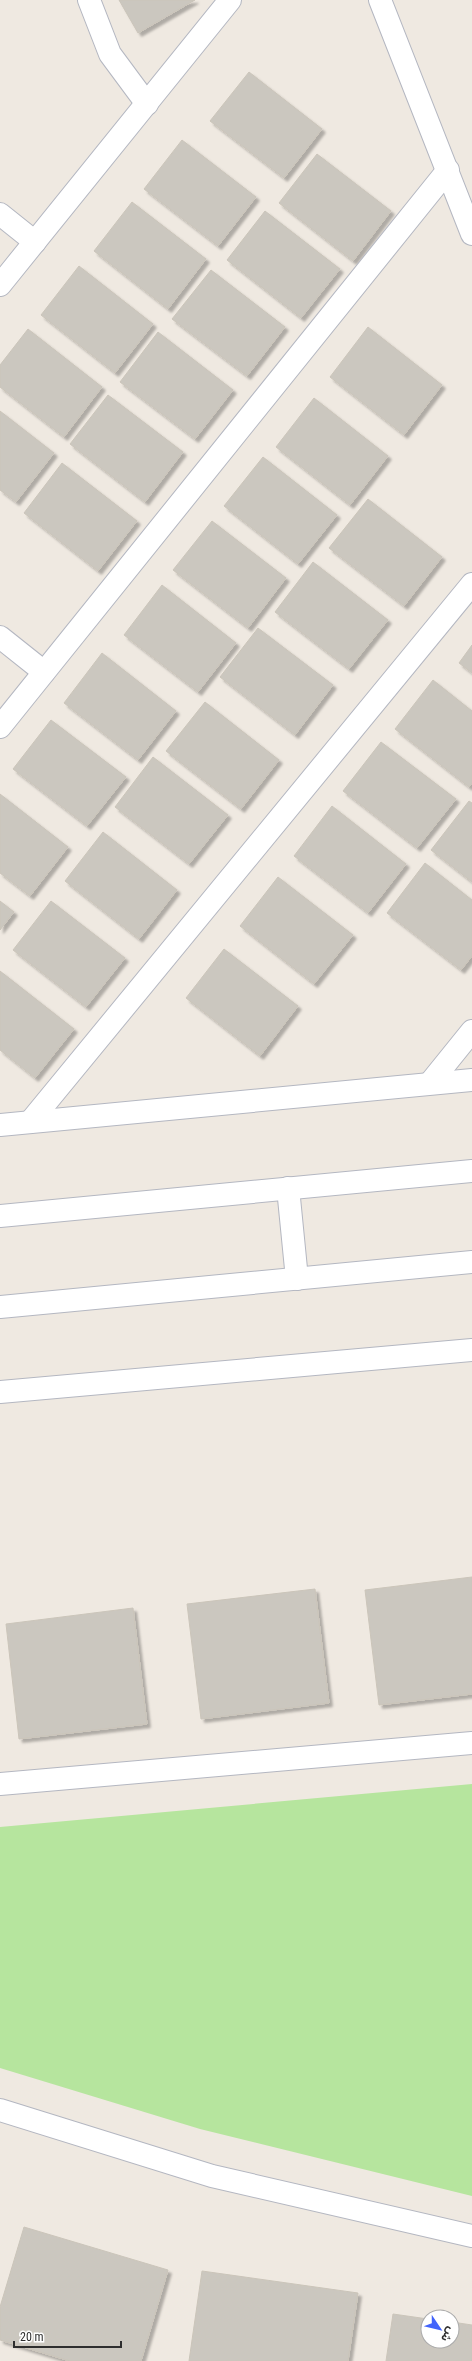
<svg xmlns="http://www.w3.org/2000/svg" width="472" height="2361" font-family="'Roboto Condensed','Noto Sans Arabic',sans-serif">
<defs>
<filter id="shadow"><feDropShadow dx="3.5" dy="3.5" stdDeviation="1" flood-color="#0004"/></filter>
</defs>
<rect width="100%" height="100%" fill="#efe9e1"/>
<polygon fill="#b6e59e" points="472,1784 472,2196 200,2129 0,2068 0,1827"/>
<g fill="#cbc7bf" stroke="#cbc5ba" filter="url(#shadow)">
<polygon points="119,0 195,0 138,33"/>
<polygon points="249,72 322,129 284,178 210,121"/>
<polygon points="182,140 256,197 218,246 144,189"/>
<polygon points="317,154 391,211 353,261 279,203"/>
<polygon points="132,202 206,259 168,309 94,251"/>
<polygon points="265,211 340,269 301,318 227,260"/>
<polygon points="79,266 153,324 115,373 41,315"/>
<polygon points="211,270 285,327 247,376 172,319"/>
<polygon points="368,327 442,385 404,435 330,377"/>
<polygon points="28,329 102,387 64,437 0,387 0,365"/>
<polygon points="158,332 233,390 195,439 120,382"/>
<polygon points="108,395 183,452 145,502 70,444"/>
<polygon points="314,398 388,456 350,505 276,447"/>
<polygon points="0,411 54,453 16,502 0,490"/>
<polygon points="263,457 337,515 298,564 224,506"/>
<polygon points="62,463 137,521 98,571 24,513"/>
<polygon points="368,499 442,557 404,606 329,548"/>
<polygon points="212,521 286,578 248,628 173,570"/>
<polygon points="313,562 388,620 349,669 275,612"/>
<polygon points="162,585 236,643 198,692 124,635"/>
<polygon points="258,628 333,685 295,735 220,677"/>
<polygon points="472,645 472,673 459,663"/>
<polygon points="102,653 176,711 138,760 64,703"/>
<polygon points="433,680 472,711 472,783 469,787 395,729"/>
<polygon points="205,702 279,760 241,809 166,751"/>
<polygon points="51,720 126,777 87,826 13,769"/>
<polygon points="381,742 456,799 417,848 343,791"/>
<polygon points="153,757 228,815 189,864 115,807"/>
<polygon points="0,794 68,847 30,896 0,873"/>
<polygon points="469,801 472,803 472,882 431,850"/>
<polygon points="332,806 406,864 368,913 294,856"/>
<polygon points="103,832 177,890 139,939 65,881"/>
<polygon points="425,863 472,900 472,956 461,970 387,913"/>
<polygon points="278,877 353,935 314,984 240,926"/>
<polygon points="0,901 14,912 0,930"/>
<polygon points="51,901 125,958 86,1007 13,950"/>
<polygon points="224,949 298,1006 260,1056 186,998"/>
<polygon points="0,971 74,1029 35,1078 0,1050"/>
<polygon points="472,1577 472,1694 379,1705 365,1590"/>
<polygon points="315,1589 329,1703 201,1719 187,1604"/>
<polygon points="133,1608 147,1724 19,1739 6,1624"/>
<polygon points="24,2227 168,2270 141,2361 70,2361 0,2340 0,2307"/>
<polygon points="202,2271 358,2293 348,2361 189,2361"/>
<polygon points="393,2314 428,2319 428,2341 452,2341 452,2322 472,2325 472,2361 386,2361"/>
</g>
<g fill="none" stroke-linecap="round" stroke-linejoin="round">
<g stroke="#b4b7c1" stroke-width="24">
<g id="minor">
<polyline points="89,0 110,54 147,104"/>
<polyline points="380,0 472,234"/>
<polyline points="0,214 35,242"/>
<polyline points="0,285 230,0"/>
<polyline points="0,637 44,672"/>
<polyline points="0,727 448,170"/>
<polyline points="430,1083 472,1031"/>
<polyline points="30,1122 472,584"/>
<polyline points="0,1125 472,1080"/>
<polyline points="0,1392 472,1350"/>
<polyline points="0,1784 472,1743"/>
<polyline points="0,2110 212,2176 472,2236"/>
</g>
</g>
<g stroke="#b4b7c1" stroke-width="24">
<g id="tertiary">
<polyline points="288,1188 297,1279"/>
<polyline points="0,1216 472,1171"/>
<polyline points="0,1307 472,1262"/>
</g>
</g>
<use href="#minor" stroke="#fff" stroke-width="22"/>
<use href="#tertiary" stroke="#fff" stroke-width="22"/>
</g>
<g transform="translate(440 2329) rotate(125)"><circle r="19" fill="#ffffff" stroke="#ababab"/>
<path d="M0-3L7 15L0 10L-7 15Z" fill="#4264fb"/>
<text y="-6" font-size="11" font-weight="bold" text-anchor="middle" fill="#2e2e2e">ش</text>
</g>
<path d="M14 2341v6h107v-6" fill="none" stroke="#2e2e2e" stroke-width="2"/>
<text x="20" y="2341" font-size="12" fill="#2e2e2e" stroke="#ffffff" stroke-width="3" paint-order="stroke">20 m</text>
</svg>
